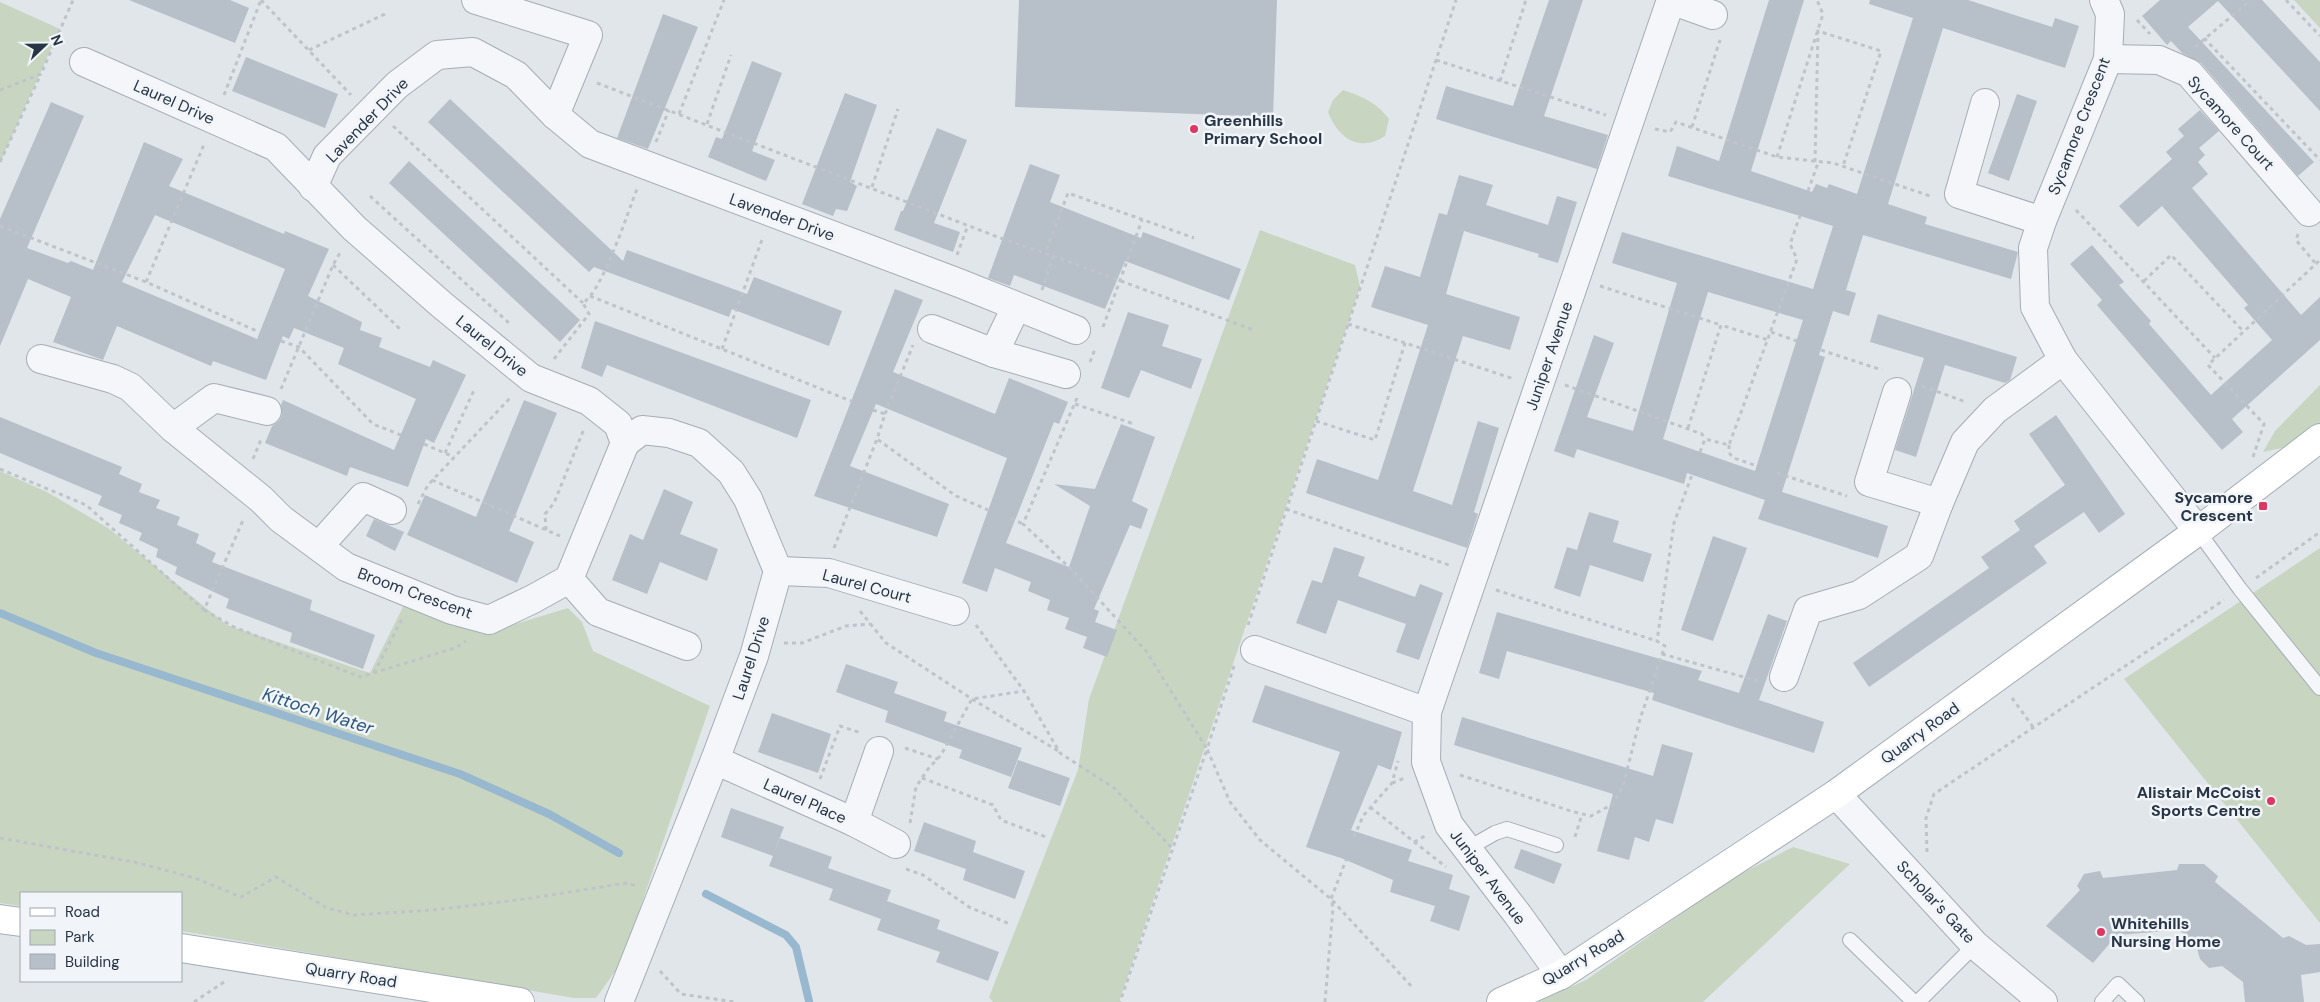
<svg xmlns="http://www.w3.org/2000/svg" width="2320" height="1002" font-family="'DM Sans',sans-serif">
<rect width="100%" height="100%" fill="#e1e6eb"/>
<g fill="#c8d6c1">
<polygon points="2294,0 2320,0 2320,28"/>
<polygon points="0,2 60,29 0,163"/>
<path d="M1343 90C1363 97 1376 102 1389 119L1385 136C1359 153 1338 138 1328 112L1333 100Z"/>
<polygon points="1260,230 1355,265 1360,287 1119,1002 993,1002 989,997 1078,770 1089,699"/>
<polygon points="2320,385 2320,424 2291,446 2263,452 2275,431"/>
<polygon points="0,471 47,492 108,528 227,625 370,673 405,603 482,634 568,608 582,622 593,651 710,706 621,963 596,998 574,998 181,931 181,893 21,893 21,906 0,903"/>
<polygon points="2320,548 2320,923 2124,679"/>
<polygon points="1793,847 1850,864 1703,1002 1538,1002 1586,980 1731,879"/>
</g>
<g fill="none" stroke-linecap="round" stroke-linejoin="round">
<g stroke="#98b8cf" stroke-width="8">
<polyline points="0,613 96,653 460,774 549,814 619,853"/>
<polyline points="706,894 786,935 796,947 809,1001"/>
</g>
</g>
<g fill="#b7bfc9" fill-rule="evenodd">
<polygon points="129,0 230,0 249,8 235,43"/>
<polygon points="1019,0 1277,0 1273,117 1015,107"/>
<polygon points="1549,0 1583,0 1544,116 1608,135 1597,169 1436,119 1446,86 1513,106"/>
<path d="M1769 0H1804L1751 171 1812 192 1816 184 1827 188 1829 184 1857 194 1913 18 1869 4 1870 0H1968L2052 27 2055 18 2079 26 2065 68 1943 28 1888 204 1927 217 1925 224 2018 252 2011 279 1863 235 1846 290 1856 293 1849 316 1833 311 1819 355 1825 357 1782 492 1888 526 1878 558 1758 519 1765 500 1687 473 1684 484 1577 449 1574 458 1554 451 1594 335 1614 343 1587 417 1633 431 1677 283 1612 263 1622 232 1813 289 1833 226 1668 176 1677 146 1719 161ZM1708 292 1803 320 1755 471 1663 439Z"/>
<polygon points="2160,0 2262,0 2320,62 2320,111 2218,1 2188,27 2314,162 2298,176 2201,63 2182,53 2171,41 2167,45 2142,16"/>
<polygon points="663,14 698,27 648,149 617,138"/>
<polygon points="246,57 338,94 325,128 232,91"/>
<polygon points="752,61 782,73 752,151 775,160 766,181 708,157 716,137 722,139"/>
<polygon points="845,93 877,105 850,182 857,186 847,211 836,209 833,216 802,204"/>
<polygon points="2017,94 2037,101 2009,181 1988,173"/>
<polygon points="450,99 623,261 627,250 747,294 754,277 842,311 829,346 732,309 729,317 594,267 589,272 428,122"/>
<path d="M51 102 84 116 27 248 68 263 71 261 93 270 144 142 183 159 169 186 284 234 285 231 329 249 308 296 362 322 360 330 382 338 379 347 430 367 433 360 466 375 434 443 426 439 408 487 350 467 347 476 265 443 272 426 279 421 282 415 281 405 283 400 394 450 416 399 338 364 344 348 294 328 289 339 283 336 266 380 213 361 211 366 117 326 103 360 53 342 71 297 28 279 0 346V219ZM155 215 285 269 257 339 122 282Z"/>
<polygon points="2200,110 2219,131 2199,148 2205,155 2198,162 2208,174 2192,188 2301,315 2320,297 2320,340 2232,419 2243,432 2222,450 2097,305 2102,300 2070,264 2092,245 2124,282 2119,285 2151,321 2149,324 2211,395 2272,340 2244,308 2248,305 2162,206 2138,227 2119,206 2172,159 2166,152 2184,136 2178,129"/>
<polygon points="937,128 967,140 934,223 960,232 953,252 894,230 901,211 903,211"/>
<polygon points="409,161 580,320 560,342 389,183"/>
<polygon points="1030,164 1060,175 1050,202 1141,238 1143,232 1241,269 1229,300 1125,261 1105,309 1014,275 1010,286 988,278"/>
<polygon points="1459,175 1493,185 1486,205 1548,225 1557,196 1577,202 1558,263 1538,257 1539,254 1464,231 1446,294 1520,317 1510,350 1463,336 1413,491 1452,505 1478,421 1499,428 1474,512 1478,514 1467,548 1306,493 1317,459 1378,480 1428,325 1371,307 1385,266 1420,277 1439,213 1447,215"/>
<polygon points="895,289 923,300 893,372 995,414 1009,378 1068,402 1059,424 1054,422 1006,543 1069,567 1090,506 1054,484 1095,489 1121,424 1155,437 1132,501 1148,509 1141,529 1130,525 1094,609 1099,611 1095,622 1117,630 1107,657 1083,648 1087,637 1065,629 1069,618 1047,610 1050,600 1028,591 1031,582 995,568 987,592 962,583 1007,458 876,404 850,466 949,504 937,537 814,496"/>
<polygon points="1128,312 1169,325 1162,346 1202,359 1191,389 1141,370 1129,398 1101,388"/>
<polygon points="1878,314 2017,357 2010,380 2005,383 1945,365 1916,457 1895,450 1924,358 1870,342"/>
<polygon points="595,321 811,400 797,438 607,365 602,377 581,368"/>
<polygon points="524,400 557,413 509,531 534,542 517,583 407,535 425,495 476,517"/>
<polygon points="2056,415 2125,514 2099,533 2084,512 2034,546 2047,563 1869,687 1853,663 1989,568 1981,557 2020,530 2014,521 2065,485 2029,434"/>
<polygon points="0,417 122,467 119,474 142,484 139,492 160,500 156,508 180,517 177,525 199,534 196,543 216,553 212,562 312,600 310,610 375,635 363,669 290,642 292,633 226,608 229,599 175,574 177,567 156,557 158,549 139,540 142,533 119,523 122,515 98,505 102,496 0,453"/>
<polygon points="664,489 693,502 680,534 718,549 707,581 660,562 647,594 612,580 630,534 643,540"/>
<polygon points="1589,512 1619,521 1613,542 1652,554 1643,582 1590,565 1580,597 1554,588 1567,547 1577,550"/>
<polygon points="374,519 404,532 395,551 366,536"/>
<polygon points="1713,536 1747,548 1713,641 1681,630"/>
<polygon points="1334,547 1365,557 1358,576 1415,597 1420,584 1443,593 1419,660 1396,652 1406,624 1338,600 1326,634 1296,623 1312,580 1322,583"/>
<polygon points="1497,612 1702,671 1698,680 1739,693 1768,614 1787,621 1759,700 1824,722 1814,753 1652,700 1654,693 1507,651 1499,679 1479,673"/>
<polygon points="846,664 898,682 894,693 947,712 944,721 1022,748 1011,777 959,758 962,750 885,722 888,711 836,692"/>
<polygon points="1265,685 1402,732 1391,770 1378,765 1351,830 1412,850 1408,861 1453,875 1449,889 1470,896 1459,931 1430,921 1435,906 1390,892 1393,880 1341,858 1306,847 1340,752 1252,722"/>
<polygon points="772,713 831,734 818,773 758,752"/>
<polygon points="1462,717 1653,776 1662,744 1693,753 1673,824 1656,819 1649,842 1635,837 1629,860 1597,851 1613,794 1454,745"/>
<polygon points="1018,760 1070,778 1060,806 1008,788"/>
<polygon points="731,808 784,827 773,855 780,838 832,857 828,868 891,890 881,918 887,901 940,920 937,929 999,952 988,981 936,962 940,952 877,930 881,919 829,900 833,889 769,866 773,856 721,837"/>
<polygon points="924,822 976,841 973,852 1025,871 1015,899 963,880 966,869 914,851"/>
<polygon points="1521,849 1562,864 1554,884 1514,868"/>
<polygon points="2179,864 2204,864 2218,876 2215,882 2283,938 2289,936 2306,945 2320,944 2320,972 2301,975 2304,1002 2245,1002 2243,982 2222,966 2209,968 2200,959 2197,948 2180,930 2117,935 2093,963 2046,926 2080,890 2077,886 2084,874 2100,871 2103,878 2177,870"/>
</g>
<g fill="none" stroke-linecap="round" stroke-linejoin="round">
<g stroke="#a5adb6" stroke-width="16">
<g id="lane">
<polyline points="2198,531 2240,589 2320,688"/>
<polyline points="1467,849 1495,833 1507,829 1556,845"/>
<polyline points="1850,940 1914,1002"/>
<polyline points="1918,1002 1975,945"/>
<polyline points="2102,1002 2118,984 2137,1002"/>
</g>
</g>
<g stroke="#a5adb6" stroke-width="30">
<g id="street">
<polyline points="476,0 588,35 555,115"/>
<polyline points="1671,0 1713,15"/>
<polyline points="2104,0 2110,14 2108,59 2042,221 2033,248 2035,307 2063,360 2198,531"/>
<polyline points="2108,59 2159,60 2189,73 2309,212"/>
<polyline points="84,62 276,147 354,228 442,305 531,378 589,401 618,424 625,443 642,430 669,433 699,443 731,472 748,499 778,571 754,656 715,760 619,1002"/>
<polyline points="1985,103 1959,194 2042,221"/>
<polyline points="313,187 327,156 397,85 437,55 473,52 516,75 555,115 590,144 959,283 1076,330"/>
<polyline points="932,329 994,353 1016,307"/>
<polyline points="994,353 1066,374"/>
<polyline points="41,359 113,379 130,387 173,428 261,499 281,519 346,567 452,610 489,620 533,599 569,579 625,443"/>
<polyline points="1897,392 1869,482 1939,503"/>
<polyline points="173,428 214,398 267,411"/>
<polyline points="319,546 363,497 392,510"/>
<polyline points="778,571 829,573 955,611"/>
<polyline points="569,579 598,612 687,646"/>
<polyline points="1255,650 1427,712 1671,0"/>
<polyline points="1784,677 1808,610 1859,595 1919,556 1939,503 1965,442 1995,410 2063,360"/>
<polyline points="1427,712 1426,762 1449,825 1518,915 1561,975"/>
<polyline points="715,760 854,822 879,751"/>
<polyline points="1836,794 1975,945 2043,1002"/>
<polyline points="854,822 896,844"/>
</g>
</g>
<g stroke="#a5adb6" stroke-width="30">
<g id="secondary">
<polyline points="0,919 21,922"/>
<polyline points="181,948 520,1002"/>
<polyline points="1501,1002 1561,975 1836,794 2198,531 2320,438"/>
</g>
</g>
<g stroke="#bfc4ca" stroke-width="3" stroke-dasharray="4 4" stroke-linecap="butt">
<polyline points="261,0 351,95"/>
<polyline points="2286,0 2320,36"/>
<polyline points="2137,20 2150,34"/>
<polyline points="2204,38 2320,160"/>
<polyline points="2195,47 2251,0"/>
<polyline points="309,50 385,14"/>
<polyline points="1436,60 1606,115"/>
<polyline points="1500,81 1526,0"/>
<polyline points="597,83 1003,239 1045,253"/>
<polyline points="0,90 41,74 73,0"/>
<polyline points="224,95 261,0"/>
<polyline points="679,114 724,0"/>
<polyline points="707,124 731,55"/>
<polyline points="393,126 583,303"/>
<polyline points="1692,127 1720,40"/>
<polyline points="1655,129 1670,132 1676,122 1777,157 1833,163 1933,197"/>
<polyline points="656,142 669,110"/>
<polyline points="1777,157 1823,14 1817,0"/>
<polyline points="0,162 41,74"/>
<polyline points="1815,162 1818,31 1881,51 1843,166"/>
<polyline points="872,187 898,109"/>
<polyline points="1808,191 1818,163"/>
<polyline points="370,196 509,323"/>
<polyline points="2076,210 2215,358"/>
<polyline points="0,226 146,282 259,332"/>
<polyline points="2298,234 2296,240 2316,264"/>
<polyline points="957,255 968,225"/>
<polyline points="1053,256 1254,330"/>
<polyline points="333,265 400,329"/>
<polyline points="2144,281 2171,255 2244,332"/>
<polyline points="146,282 205,142"/>
<polyline points="1600,286 1721,325"/>
<polyline points="1042,290 1053,256 1045,253 1068,193 1194,238"/>
<polyline points="590,296 851,401"/>
<polyline points="1348,324 1514,379"/>
<polyline points="1103,327 1142,220"/>
<polyline points="1771,332 1797,341"/>
<polyline points="281,341 299,347 373,424 401,435"/>
<polyline points="722,349 763,237"/>
<polyline points="1821,350 1882,370"/>
<path d="M554 359 589 314 583 303C603 290 627 214 637 189"/>
<polyline points="1090,362 1095,349"/>
<polyline points="1565,385 1702,434 1705,439"/>
<polyline points="1922,386 1966,402"/>
<polyline points="281,389 333,265 341,251"/>
<polyline points="1077,398 1023,524 1071,569 1146,651 1207,749 1120,1002"/>
<polyline points="1075,404 1134,424"/>
<polyline points="873,410 885,414 877,439 956,496 988,510"/>
<polyline points="885,414 913,345"/>
<polyline points="1316,421 1375,440 1405,343"/>
<polyline points="1688,428 1721,325 1768,340"/>
<polyline points="424,444 454,457"/>
<polyline points="1729,445 1729,453 1734,458 1757,466"/>
<polyline points="1700,452 1705,439 1729,445 1797,259 1790,244 1800,216"/>
<polyline points="445,453 475,388"/>
<polyline points="2253,457 2264,424 2208,365 2320,260"/>
<polyline points="253,459 262,437"/>
<polyline points="0,469 86,505 204,610 244,518"/>
<polyline points="1777,473 1847,496"/>
<polyline points="432,480 560,536"/>
<polyline points="418,504 428,485 512,396"/>
<polyline points="1286,509 1449,565"/>
<polyline points="1011,518 1023,524"/>
<polyline points="546,530 545,514 554,503 584,429"/>
<polyline points="834,548 877,439"/>
<polyline points="2256,578 2320,532"/>
<polyline points="1496,590 1657,641"/>
<polyline points="204,610 234,627 360,677 455,648 466,641"/>
<polyline points="860,611 886,643 972,699 1060,752"/>
<polyline points="976,625 1024,691 1060,753 1114,788 1172,848"/>
<polyline points="1248,625 1456,0"/>
<polyline points="784,643 802,643 846,626 870,624"/>
<polyline points="1662,654 1758,681"/>
<polyline points="1234,666 1207,749 1230,802 1260,840 1331,899 1413,988"/>
<polyline points="374,673 402,619"/>
<polyline points="2012,698 2033,727"/>
<polyline points="905,748 938,759"/>
<polyline points="1460,775 1574,812 1591,816 1613,804 1623,786 1640,719 1665,646 1657,641 1674,523 1692,475"/>
<polyline points="922,778 993,805 1001,820 1046,837"/>
<polyline points="820,779 840,726 861,733"/>
<polyline points="1392,783 1405,778"/>
<polyline points="1370,807 1446,867"/>
<polyline points="910,823 916,787 928,769 941,755 972,699 1024,691"/>
<polyline points="1354,837 1363,816 1392,783 1398,761"/>
<polyline points="1575,837 1582,814"/>
<polyline points="0,838 134,862 195,878 241,897 276,877 327,908 354,915 433,910 525,899 627,883 637,886"/>
<polyline points="1414,842 1425,836"/>
<polyline points="1927,852 1926,818 1934,794 2224,600"/>
<polyline points="906,869 923,875 969,907 1010,924"/>
<polyline points="660,971 681,994 735,1002"/>
<polyline points="194,1002 224,982"/>
<polyline points="1325,1002 1333,908 1331,899 1346,860"/>
</g>
<use href="#lane" stroke="#f4f6f9" stroke-width="14"/>
<use href="#street" stroke="#f4f6f9" stroke-width="28"/>
<use href="#secondary" stroke="#fff" stroke-width="28"/>
</g>
<g fill="#dd3861" stroke="#f1f4f8" stroke-width="2">
<circle cx="1194" cy="129" r="5"/>
<rect x="2258" y="501" width="10" height="10" rx="2.5"/>
<circle cx="2271" cy="801" r="5"/>
<circle cx="2101" cy="932" r="5"/>
</g>
<g text-anchor="middle" dominant-baseline="central" stroke-width="5" stroke-linejoin="round" paint-order="stroke">
<g font-size="16" fill="#273545" stroke="#f1f4f8">
<text transform="translate(174 102) rotate(24)">Laurel Drive</text>
<text transform="translate(367 120) rotate(-46)">Lavender Drive</text>
<text transform="translate(2231 123) rotate(48)">Sycamore Court</text>
<text transform="translate(2079 126) rotate(-69)">Sycamore Crescent</text>
<text transform="translate(782 217) rotate(20)">Lavender Drive</text>
<text transform="translate(492 346) rotate(39)">Laurel Drive</text>
<text transform="translate(1549 356) rotate(-71)">Juniper Avenue</text>
<text transform="translate(867 586) rotate(15)">Laurel Court</text>
<text transform="translate(415 593) rotate(20)">Broom Crescent</text>
<text transform="translate(751 658) rotate(-72)">Laurel Drive</text>
<text transform="translate(1920 733) rotate(-36)">Quarry Road</text>
<text transform="translate(805 801) rotate(24)">Laurel Place</text>
<text transform="translate(1488 877) rotate(53)">Juniper Avenue</text>
<text transform="translate(1936 902) rotate(47)">Scholar's Gate</text>
<text transform="translate(1583 958) rotate(-31)">Quarry Road</text>
<text transform="translate(351 975) rotate(9)">Quarry Road</text>
</g>
<g font-size="16" font-weight="bold" fill="#273545" stroke="#f1f4f8" text-anchor="start">
<text x="1204" y="120">Greenhills<tspan x="1204" dy="18">Primary School</tspan></text>
<text x="2253" y="497" text-anchor="end">Sycamore<tspan x="2253" dy="18">Crescent</tspan></text>
<text x="2261" y="792" text-anchor="end">Alistair McCoist<tspan x="2261" dy="18">Sports Centre</tspan></text>
<text x="2111" y="923">Whitehills<tspan x="2111" dy="18">Nursing Home</tspan></text>
</g>
<g font-size="18" font-style="italic" fill="#2c587d" stroke="#f1f4f8">
<text transform="translate(318 711) rotate(18)">Kittoch Water</text>
</g>
</g>
<rect x="20" y="892" width="162" height="90" fill="#f1f4f8" stroke="#a0a8b0"/>
<rect x="30" y="908" width="25" height="8" fill="#ffffff" stroke="#a0a8b0"/>
<text x="65" y="917" font-size="15" fill="#273545">Road</text>
<rect x="30" y="930" width="25" height="15" fill="#c8d6c1" stroke="#a0a8b0"/>
<text x="65" y="942" font-size="15" fill="#273545">Park</text>
<rect x="30" y="954" width="25" height="15" fill="#b7bfc9" stroke="#a0a8b0"/>
<text x="65" y="967" font-size="15" fill="#273545">Building</text>
<g transform="translate(45 45) rotate(68)" stroke="#f1f4f8" stroke-width="4" paint-order="stroke">
<path d="M0-4L9 19L0 12L-9 19Z" fill="#273545"/>
<text y="-8" font-size="14" font-weight="bold" text-anchor="middle" fill="#273545">N</text>
</g>
</svg>
